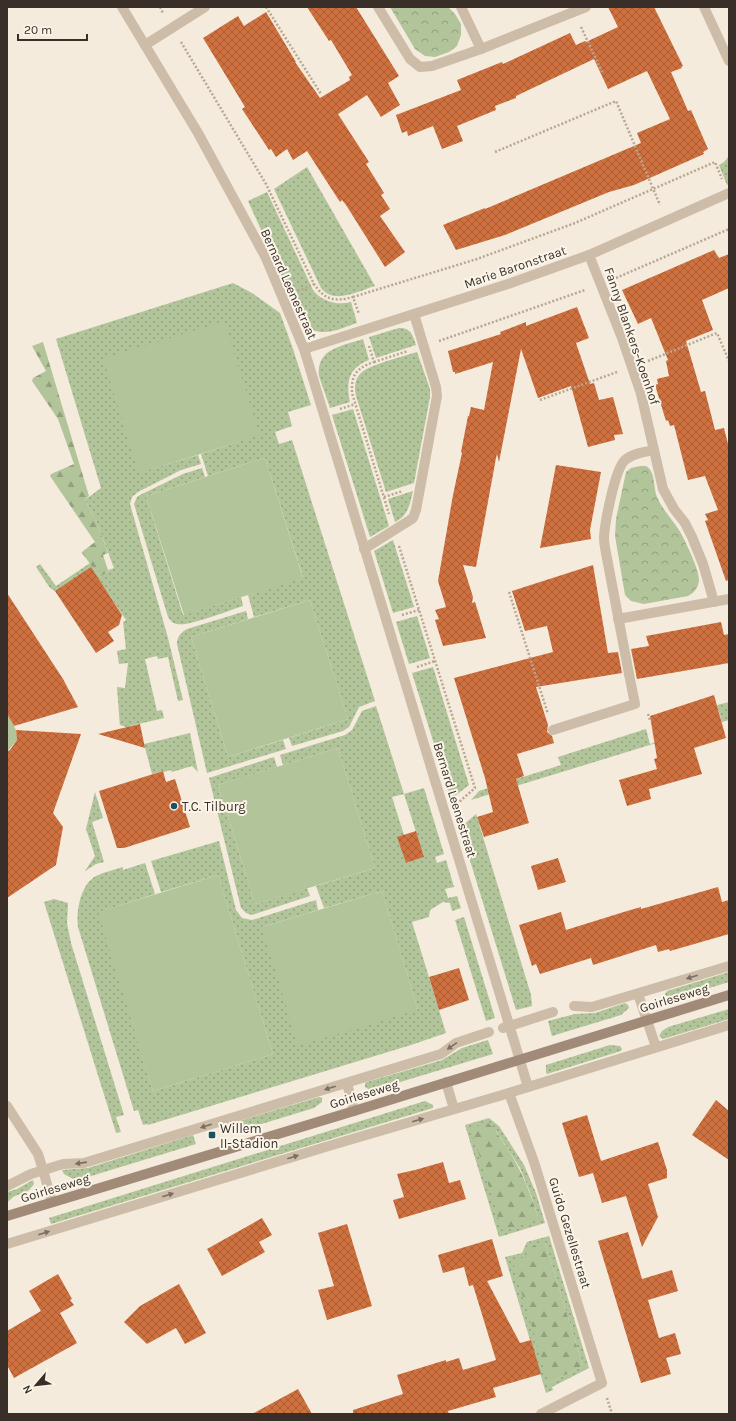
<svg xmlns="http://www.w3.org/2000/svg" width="736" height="1421" font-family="Karla,sans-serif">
<defs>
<pattern id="grass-dots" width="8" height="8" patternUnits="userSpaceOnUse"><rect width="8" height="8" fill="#b2c49a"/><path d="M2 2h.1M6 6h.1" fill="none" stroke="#92a07e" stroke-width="1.8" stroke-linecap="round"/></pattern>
<pattern id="forest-firs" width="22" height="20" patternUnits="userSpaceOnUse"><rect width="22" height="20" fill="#b2c49a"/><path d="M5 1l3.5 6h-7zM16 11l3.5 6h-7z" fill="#92a07e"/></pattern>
<pattern id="park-crowns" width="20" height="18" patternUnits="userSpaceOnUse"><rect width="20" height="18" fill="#b2c49a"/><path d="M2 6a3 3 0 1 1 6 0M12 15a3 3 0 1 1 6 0" fill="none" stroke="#92a07e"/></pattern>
<pattern id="building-cross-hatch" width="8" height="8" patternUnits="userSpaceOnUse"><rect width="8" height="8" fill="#cf703f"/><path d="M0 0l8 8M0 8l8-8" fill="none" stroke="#a95c35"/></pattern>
</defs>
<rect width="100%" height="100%" fill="#f4ebdc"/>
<g fill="url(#grass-dots)" fill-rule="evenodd">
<polygon points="729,156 729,184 727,185 719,165 724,162"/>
<path d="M307 167 375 286C358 291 334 305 321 288L274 189Z"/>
<path d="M267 192 313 290C321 301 337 306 351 302L357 323C338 329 320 340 303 323L248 201Z"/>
<polygon points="233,283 252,293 280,313 293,349 311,405 288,412 292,426 275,432 279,444 292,440 375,701 359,707 349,727 343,731 292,746 289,738 348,719 310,600 254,617 248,595 303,577 265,458 208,476 201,454 260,435 139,473 198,455 201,464 181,470 138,492 132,497 130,504 168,638 183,700 178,701 168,657 158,659 157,656 145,659 157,711 162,710 164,718 130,726 129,728 120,725 120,727 117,687 125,688 128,663 119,664 117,651 126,649 123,622 126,620 91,568 55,591 50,588 36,567 40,564 56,586 90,563 100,577 114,568 97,523 85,500 101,488 56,339"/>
<path d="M399 328C411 327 413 336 416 345L376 358 369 337Z"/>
<path d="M363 339 369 360C348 368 346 382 350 402L330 408 319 376C316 348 343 346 363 339Z"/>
<path d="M417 352 430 389V397L414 483 386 492 356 396C351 371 368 368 387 361 397 358 407 355 417 352Z"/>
<polygon points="353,409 389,526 370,537 332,415"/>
<path d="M202 468 205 477 146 496 183 615 241 597 243 606C230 610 188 627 177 624 172 623 170 620 168 617L134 504 137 497 140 495 183 474Z"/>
<path d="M413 491C410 504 408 516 395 522L388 499Z"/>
<polygon points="393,540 414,607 393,613 374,551"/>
<path d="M246 611 248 619 191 637 228 757 283 740 286 749 207 773 177 644C177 637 181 632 187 629Z"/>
<polygon points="417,616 430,658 409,664 396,622"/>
<polygon points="433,667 469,785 451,799 412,673"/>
<polygon points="729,702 729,720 722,722 717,705"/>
<path d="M376 706 404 794 424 788 444 854 435 857 437 863 446 860 454 887 445 889 448 898 457 896 461 908 452 911 450 903 443 902 430 910 429 917 412 922 446 1033 411 1045 148 1125 147 1124 143 1125 138 1110 134 1111 78 927C76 912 80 885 96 876 104 872 114 870 123 867V870L145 863 155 894 99 912 153 1091 273 1054 218 875 161 892 151 861 219 841 236 910 242 918 252 920 316 900 318 910 262 927 418 1010 382 891 324 908 316 886 375 868 338 748 283 765 280 755 345 735 352 730 362 711ZM404 794 424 857 406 863 398 838 404 835 392 797Z"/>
<polygon points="704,726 705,728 471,800 479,791 561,765 558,757 646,729 650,744"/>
<polygon points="190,733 198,772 192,766 172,772 171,770 164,772 163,771 152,774 144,744"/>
<polygon points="274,757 277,767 218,785 255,904 307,888 310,896 252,915 246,913 241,908 209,778"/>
<polygon points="95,792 103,818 92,822 104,862 96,864 85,871 95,856 86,829"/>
<polygon points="476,814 531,995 532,1006 516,1010 460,828"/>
<polygon points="54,899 68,903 67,923 71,943 124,1115 116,1117 121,1132 116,1133 44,902"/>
<polygon points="464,917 495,1018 486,1021 455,920"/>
<polygon points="729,972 729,982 676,998 670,998 665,995 665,994 667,991"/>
<polygon points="625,1003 628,1005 629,1008 621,1015 552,1036 548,1021 575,1014 595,1013"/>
<polygon points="729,1009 729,1019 663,1039 659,1036 662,1031 668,1027"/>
<polygon points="488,1040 493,1054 377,1089 370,1090 365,1087 365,1083 367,1082 442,1060 462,1048"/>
<polygon points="610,1045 620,1046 622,1049 621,1051 547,1074 546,1072 546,1065"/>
<polygon points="319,1097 322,1098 322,1102 314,1108 229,1134 226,1125"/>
<polygon points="425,1101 433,1105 433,1108 51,1224 49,1218"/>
<path d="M489 1118 499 1126 524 1165 536 1193 545 1223 499 1237 465 1125ZM495 1129 520 1168 531 1195 539 1220Z"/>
<polygon points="193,1135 196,1144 78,1180 73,1179 64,1174 62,1170 88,1168"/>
<path d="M33 1180 34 1184C26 1195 26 1191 15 1196 11 1198 11 1200 7 1202V1192L17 1189Z"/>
<path d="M549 1236 589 1368 552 1387 553 1390 546 1393 505 1257 522 1253 527 1242ZM545 1242 583 1366 549 1383Z"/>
</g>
<g fill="url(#forest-firs)">
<polygon points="43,342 89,496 85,500 97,523 108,553 103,555 108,570 114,568 100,577 82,553 83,551 95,542 50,476 51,474 74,464 58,419 32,381 33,378 46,371 32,346"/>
<path d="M488 1123C496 1130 501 1139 507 1148 523 1173 530 1192 539 1220L502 1230 471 1128Z"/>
<polygon points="545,1242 583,1366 549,1383 512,1261 525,1257 531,1247"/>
</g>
<g fill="url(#park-crowns)">
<polygon points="390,7 448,7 455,14 461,24 461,35 457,46 449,52 435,57 425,56 415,49"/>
<path d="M640 466H646C656 472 653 487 657 497 662 509 672 519 679 530 685 540 700 571 699 581 698 588 694 593 688 596L644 604 631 601 625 595 615 536 616 519 626 472 631 468Z"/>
</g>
<g fill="#b2c49a">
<polygon points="224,321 260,435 139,473 103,359"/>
<polygon points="265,458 303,578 184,615 146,496"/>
<polygon points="310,600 348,719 228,757 191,637"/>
<polygon points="7,714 16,730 17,740 7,752"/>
<polygon points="338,748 375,868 255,904 218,785"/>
<polygon points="218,875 273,1054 153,1091 98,912"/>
<polygon points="382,891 418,1010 298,1046 262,927"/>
</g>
<g fill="url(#building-cross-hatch)">
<polygon points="307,7 356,7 399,76 388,83 400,105 381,117 367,95 338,114 369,162 366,164 384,193 381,195 390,209 380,216 405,252 385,267 346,205 342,200 340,202 307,151 293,160 287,149 276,157 271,149 269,150 242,109 245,107 203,38 238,16 244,26 266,12 296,62 295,62 320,98 350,80 349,77 352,75 331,40 329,41"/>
<polygon points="608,7 654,7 683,66 681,67 682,68 671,72 688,111 691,110 708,149 703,152 704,154 634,185 609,192 505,235 456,250 443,225 485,208 485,209 641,143 637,133 670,119 647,71 608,89 594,59 516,96 516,98 495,106 496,110 457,126 463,141 442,149 433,126 408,136 407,131 402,133 396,115 461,90 457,80 502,62 503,64 570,33 576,45 585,41 586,42 618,27"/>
<polygon points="714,250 719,258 729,254 729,288 702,300 713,330 686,341 701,392 705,391 715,430 724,428 729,448 729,580 726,581 705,521 708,520 705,514 718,510 705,476 688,480 674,425 670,426 668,420 666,421 655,385 658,384 657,379 669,376 666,361 668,360 651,318 638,324 622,290"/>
<polygon points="577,307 589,338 576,343 590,384 594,383 599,400 613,397 623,434 614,435 615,440 588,447 571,386 538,398 521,349 499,462 497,454 496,458 476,567 463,565 473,597 472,603 475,602 486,638 443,646 435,620 439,619 435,610 446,607 438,581 453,495 462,453 461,452 468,416 469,416 471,407 484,410 493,362 455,374 455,372 453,372 448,351 501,334 500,332 526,322 526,326"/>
<polygon points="556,465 601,472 590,530 591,539 540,548"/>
<polygon points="593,565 608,653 618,652 622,673 536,687 548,725 547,732 552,736 554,743 517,754 524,776 516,779 529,823 484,837 477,817 493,812 485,778 454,678 553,652 547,626 525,631 512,591"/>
<polygon points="91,567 122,615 119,625 108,632 114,641 96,653 55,591"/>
<polygon points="7,593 63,679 78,707 14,726 7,714"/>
<polygon points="721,622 724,635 729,634 729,663 637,679 631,649 649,646 646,636"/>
<polygon points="714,695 726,738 694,748 702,774 649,789 651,799 627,806 619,780 657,769 654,759 657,758 650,716"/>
<polygon points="140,724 145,748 98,734"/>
<polygon points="16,730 81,734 53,813 63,827 56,865 7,898 7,752 10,750 17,740"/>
<polygon points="163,771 166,782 175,779 190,827 124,848 117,848 99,791"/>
<polygon points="416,831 424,857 406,863 397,837"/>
<polygon points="558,858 566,882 538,890 531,866"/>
<polygon points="718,887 722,902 729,900 729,934 670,951 669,949 658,952 656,945 593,965 591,958 540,974 536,964 532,966 519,925 561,912 566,930 627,911 641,907 641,909"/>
<polygon points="459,968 469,1000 439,1010 429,977"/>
<polygon points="716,1100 729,1111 729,1160 692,1135"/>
<polygon points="587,1115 601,1161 658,1142 667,1170 667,1178 648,1184 658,1217 642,1247 626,1196 602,1203 593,1173 579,1177 562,1123"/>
<polygon points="443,1162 449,1183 460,1180 466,1199 399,1219 393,1200 404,1197 397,1174 415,1170"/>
<polygon points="262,1218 272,1235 259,1242 265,1252 222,1276 207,1249"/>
<polygon points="347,1224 372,1306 327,1320 318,1290 334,1286 318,1233"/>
<polygon points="628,1232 642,1279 672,1270 678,1291 648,1300 659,1338 675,1333 681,1354 666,1358 671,1374 641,1383 598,1241"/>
<polygon points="492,1239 503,1276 487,1281 520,1343 531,1340 541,1374 493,1388 496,1397 448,1411 449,1414 353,1414 353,1410 403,1394 397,1375 446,1360 446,1362 459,1358 463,1370 496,1360 473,1285 469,1286 464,1267 443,1273 438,1255"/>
<polygon points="58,1274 72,1299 70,1300 74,1305 60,1313 77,1343 14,1378 7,1365 7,1331 41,1311 29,1291"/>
<polygon points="179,1284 206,1333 185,1344 176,1328 147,1344 124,1322 140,1306"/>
<polygon points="298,1389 312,1414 252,1414"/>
</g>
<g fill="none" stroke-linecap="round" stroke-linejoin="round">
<g stroke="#b9a691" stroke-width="2.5" stroke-dasharray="2 2" stroke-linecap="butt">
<polyline points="160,7 163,13"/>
<polyline points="266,7 321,94"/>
<polyline points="581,27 603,74"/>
<path d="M181 42 266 184 314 284C325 300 334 302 353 297L359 314"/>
<polyline points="495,152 616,101 660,205"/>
<polyline points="616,278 729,229"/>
<polyline points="298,291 314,284"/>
<polyline points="353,297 477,259 575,223 715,162 722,179"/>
<polyline points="439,341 585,290"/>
<path d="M369 346 374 362C357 368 351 374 352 393L389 514"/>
<polyline points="648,361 717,333 729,361"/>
<polyline points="374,362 408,351"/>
<polyline points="540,400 617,372"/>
<polyline points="340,409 355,404"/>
<polyline points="384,497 403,491"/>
<polyline points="399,546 475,788 459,802"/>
<polyline points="509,592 548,714"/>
<polyline points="402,615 419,610"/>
<polyline points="417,667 435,661"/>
<polyline points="648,714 650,720"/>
<polyline points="607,1398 612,1414"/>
</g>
<g stroke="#cdbca7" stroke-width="10">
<polyline points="553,730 635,704 629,674"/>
<polyline points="7,1106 38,1154 43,1170"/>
</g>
<g stroke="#cdbca7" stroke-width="10">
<polyline points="122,7 198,133 266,258 304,349 528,1087"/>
<polyline points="378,7 410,59 420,67 432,66 481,49"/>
<polyline points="461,7 481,49 586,7"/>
<polyline points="704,7 729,61"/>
<polyline points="145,45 205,7"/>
<polyline points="589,255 622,338 641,394 663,489 674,509 685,523 692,537 703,564 714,602"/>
<polyline points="304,349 508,284 589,255 729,193"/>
<polyline points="364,549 407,522 413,518 416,510 437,396 436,387 414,314"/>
<polyline points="618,619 729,599"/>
<path d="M629 674 606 553C605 548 604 542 604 537 605 522 615 469 625 460 633 453 645 452 654 450"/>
<polyline points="638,994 656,1047"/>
<polyline points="574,1006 592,1007 729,966"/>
<polyline points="503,1028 553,1012"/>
<polyline points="446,1082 454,1109"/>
<polyline points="347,1083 354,1111"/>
<polyline points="509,1093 534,1162 602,1383 541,1414"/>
<polyline points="43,1170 52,1202"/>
<polyline points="7,1186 31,1174 63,1164 84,1163 441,1054 456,1043 489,1032"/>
<polyline points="7,1244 332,1145 509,1093 729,1025"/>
</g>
<polyline stroke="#a18b78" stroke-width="10" points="7,1216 354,1111 729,995"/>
</g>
<defs><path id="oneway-solid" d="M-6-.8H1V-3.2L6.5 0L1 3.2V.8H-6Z"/></defs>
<g fill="#7c6e61">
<use href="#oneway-solid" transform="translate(692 977) rotate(163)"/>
<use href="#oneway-solid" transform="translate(452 1046) rotate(146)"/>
<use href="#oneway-solid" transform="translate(330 1088) rotate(163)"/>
<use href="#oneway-solid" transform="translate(418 1120) rotate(-16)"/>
<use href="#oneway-solid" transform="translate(206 1126) rotate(163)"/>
<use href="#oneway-solid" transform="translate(293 1157) rotate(-17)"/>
<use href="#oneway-solid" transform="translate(81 1163) rotate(172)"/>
<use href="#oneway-solid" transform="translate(168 1195) rotate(-17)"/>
<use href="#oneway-solid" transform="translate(44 1233) rotate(-17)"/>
</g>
<g fill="#1a535e" stroke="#fbf5e9" stroke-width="1.5">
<circle cx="174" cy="806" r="4"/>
<rect x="208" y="1131" width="8" height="8" rx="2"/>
</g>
<g text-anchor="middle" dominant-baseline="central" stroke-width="4" stroke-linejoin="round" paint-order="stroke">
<g font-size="13" fill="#392f28" stroke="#fbf5e9">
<text transform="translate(515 267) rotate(-19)">Marie Baronstraat</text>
<text transform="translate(289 284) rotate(66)">Bernard Leenestraat</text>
<text transform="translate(632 336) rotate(71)">Fanny Blankers-Koenhof</text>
<text transform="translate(455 800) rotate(73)">Bernard Leenestraat</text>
<text transform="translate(674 998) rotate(-17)">Goirleseweg</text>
<text transform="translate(364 1094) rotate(-17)">Goirleseweg</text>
<text transform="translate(55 1188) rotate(-17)">Goirleseweg</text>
<text transform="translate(570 1233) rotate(73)">Guido Gezellestraat</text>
</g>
<g font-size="13" fill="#392f28" stroke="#fbf5e9" text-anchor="start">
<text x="182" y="806">T.C. Tilburg</text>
<text x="220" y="1128">Willem<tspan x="220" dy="15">II-Stadion</tspan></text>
</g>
</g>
<rect width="736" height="1421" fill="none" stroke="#392f28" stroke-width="16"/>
<g transform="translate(36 1385) rotate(242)" stroke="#fbf5e9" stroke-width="3" paint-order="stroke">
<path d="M0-3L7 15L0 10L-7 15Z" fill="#392f28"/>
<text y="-6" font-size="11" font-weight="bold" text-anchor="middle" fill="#392f28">N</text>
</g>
<path d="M18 34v6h69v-6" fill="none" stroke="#392f28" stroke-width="2"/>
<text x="24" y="34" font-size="12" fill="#392f28" stroke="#fbf5e9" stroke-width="3" paint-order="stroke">20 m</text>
</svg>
